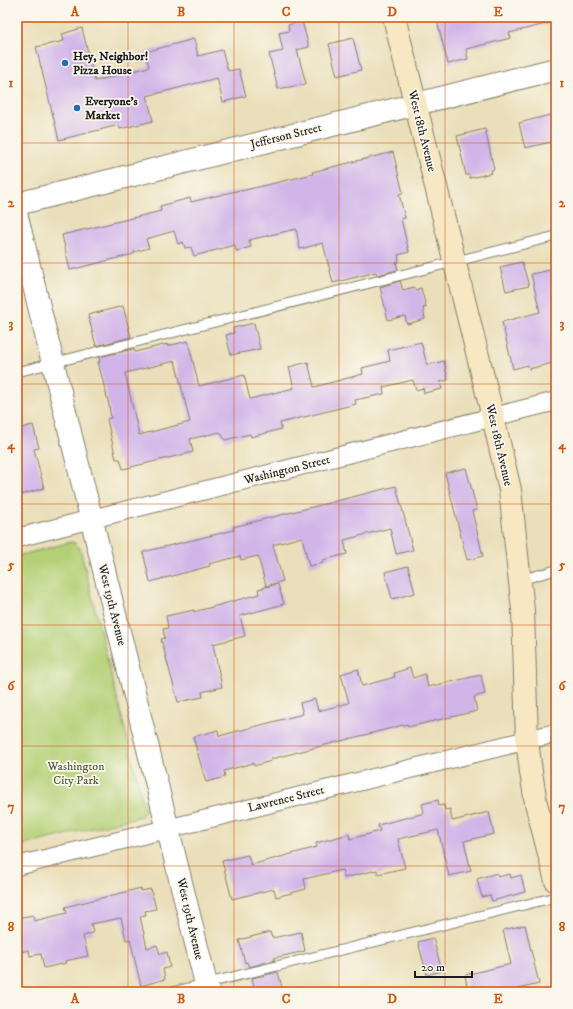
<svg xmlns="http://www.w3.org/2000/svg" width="573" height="1009" font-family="'IM FELL DW Pica',serif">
<rect width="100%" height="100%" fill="#fbf7ec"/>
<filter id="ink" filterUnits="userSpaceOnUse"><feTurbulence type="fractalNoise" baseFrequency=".025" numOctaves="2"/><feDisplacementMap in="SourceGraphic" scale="8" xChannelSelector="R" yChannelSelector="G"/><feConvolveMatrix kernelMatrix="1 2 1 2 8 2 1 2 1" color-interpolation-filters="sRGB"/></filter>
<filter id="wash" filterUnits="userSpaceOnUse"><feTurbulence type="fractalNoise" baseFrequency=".012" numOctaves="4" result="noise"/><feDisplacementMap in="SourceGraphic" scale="16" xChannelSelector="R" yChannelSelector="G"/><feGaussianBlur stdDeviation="0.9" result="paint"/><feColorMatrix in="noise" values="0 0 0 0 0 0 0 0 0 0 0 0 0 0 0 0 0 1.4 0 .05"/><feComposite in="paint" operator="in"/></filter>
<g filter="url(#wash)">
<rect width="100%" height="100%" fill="#eadfba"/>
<polygon fill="#b3d076" stroke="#687649" points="71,542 75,543 80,548 145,811 141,816 17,847 17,556"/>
<g id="blocks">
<g fill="#d1b5e9" fill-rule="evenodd">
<polygon points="436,17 550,17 550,23 509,33 511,38 466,49 468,59 448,64"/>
<polygon points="302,21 309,47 297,50 306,84 278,89 269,54 283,51 279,33 289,31 288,25"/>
<polygon points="82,28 95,81 149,67 145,52 194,39 198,56 222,50 228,71 239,69 246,96 223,102 217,78 147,96 153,121 120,129 119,125 59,140 36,47 64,41 62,34"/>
<polygon points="353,38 361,70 337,76 329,44"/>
<polygon points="550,115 552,121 556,120 556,141 525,148 519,123"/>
<polygon points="485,129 494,169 491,170 492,173 470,178 469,175 466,175 457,136"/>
<polygon points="393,152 403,193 399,194 405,218 401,219 409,252 398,255 399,262 396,262 398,270 377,275 376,272 333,283 323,243 300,249 296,229 249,240 251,247 236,251 235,245 194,256 191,247 185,248 183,242 178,244 174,231 146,239 149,248 134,252 134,254 70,270 62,235 161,211 160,206 190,198 191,202 240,190 241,191 313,174 312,172"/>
<polygon points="522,262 529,286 506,291 500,267"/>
<polygon points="556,269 556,362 529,369 528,365 513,369 502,322 540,312 531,274"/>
<polygon points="400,281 403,290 414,287 415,290 421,288 426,307 423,308 425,319 407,324 405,316 388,320 380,287"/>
<polygon points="123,306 131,337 96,346 88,315"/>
<polygon points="254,323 260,349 231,355 226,335 234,333 233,328"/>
<path d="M188 341 199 386 244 375 250 399 294 388 289 367 308 362 314 387 363 374 362 368 390 361 388 350 421 342 427 365 444 361 448 380 440 382 442 389 424 393 423 388 416 390 413 380 383 387 384 394 355 400 356 404 280 423 281 429 251 437 250 434 225 440 220 432 190 439 193 452 123 469 120 459H116L107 419 111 418 109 405 98 362H100L99 357 134 349 135 352 167 344V346ZM175 361 190 422 139 435 125 373Z"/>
<polygon points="33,425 39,448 34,449 44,488 17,496 17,429"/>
<polygon points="466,468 477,510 472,511 483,556 467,560 445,473"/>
<polygon points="396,486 413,550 396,554 390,528 344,540 347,554 323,560 323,563 309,566 302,537 273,545 283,581 266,586 258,556 241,560 240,556 209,564 210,566 150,582 143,552 234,530 233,527 257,521"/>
<polygon points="408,566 415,593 392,599 385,572"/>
<polygon points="278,584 284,604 240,616 245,636 213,644 222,687 202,692 203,697 178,702 161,639 165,638 163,629 168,628 166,616 194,610 194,612 259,594 258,589"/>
<polygon points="410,668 413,678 425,674 428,687 481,675 485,694 474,697 477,711 408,727 407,724 271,759 271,761 254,766 253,763 224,771 225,777 206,782 193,737 218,730 219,736 303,714 300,703 315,699 318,711 349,703 341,674 358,669 362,686 395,677 394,673"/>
<polygon points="438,800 439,806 444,805 445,810 450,809 452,821 489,812 494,834 464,841 471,871 449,876 438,830 398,839 405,868 378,874 377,870 344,878 342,870 304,879 306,889 276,897 274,889 232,899 222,861 248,855 251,865 317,847 316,843 349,834 350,839 380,831 378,825 421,814 424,812 422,804"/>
<polygon points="497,873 498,877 510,874 511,878 521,875 525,892 492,901 490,895 482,897 477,879"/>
<polygon points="141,888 141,891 151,889 156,909 145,911 146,915 140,916 147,948 157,945 160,954 167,952 170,967 163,969 165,979 141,986 130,939 126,940 121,918 91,924 93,933 83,936 88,956 65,961 66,963 44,968 41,954 30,956 29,950 17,953 17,918 33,915 34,921 67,913 65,907"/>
<polygon points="525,925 539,984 506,992 468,992 465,975 511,964 503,930"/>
<polygon points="270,932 272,938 301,932 305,951 274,958 275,960 249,967 247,962 245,963 239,940"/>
<polygon points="433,938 442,971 427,975 418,942"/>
<polygon points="278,972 283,992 255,992 252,978"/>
</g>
</g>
</g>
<g filter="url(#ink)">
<use href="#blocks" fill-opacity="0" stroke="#837e6b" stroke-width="1"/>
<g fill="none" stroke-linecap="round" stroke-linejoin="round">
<g stroke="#837e6b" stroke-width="11">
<g id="service">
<polyline points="17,372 556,236"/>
<polyline points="520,580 556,570"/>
<polyline points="172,992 556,897"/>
</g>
</g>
<g stroke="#837e6b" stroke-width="20">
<g id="minor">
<polyline points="17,538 556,401"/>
<polyline points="17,866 556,733"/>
</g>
</g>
<g stroke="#837e6b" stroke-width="24">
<g id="tertiary">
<polyline points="17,204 556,69"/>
<polyline points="17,217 208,992"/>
</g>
</g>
<g stroke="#837e6b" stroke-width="24">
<polyline id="secondary" points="394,17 493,417 510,490 523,610 527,740 531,772 536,803 556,881"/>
</g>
<use href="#service" stroke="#fff" stroke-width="9"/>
<use href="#minor" stroke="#fff" stroke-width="18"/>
<use href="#tertiary" stroke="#fff" stroke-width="22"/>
<use href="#secondary" stroke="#f7e8c3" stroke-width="22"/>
</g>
</g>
<path fill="none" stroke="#d4530e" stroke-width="1" stroke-opacity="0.55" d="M128 17V992M234 17V992M339 17V992M445 17V992M17 143H556M17 263H556M17 384H556M17 504H556M17 625H556M17 746H556M17 866H556"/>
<g fill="#1f6fb2" stroke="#fbf7ec" stroke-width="1.5">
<circle cx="65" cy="63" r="4"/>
<circle cx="77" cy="108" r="4"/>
</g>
<g text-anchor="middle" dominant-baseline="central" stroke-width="3.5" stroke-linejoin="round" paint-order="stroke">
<g font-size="12" font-weight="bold" fill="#1c1c1c" stroke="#fbf7ec" text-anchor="start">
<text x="73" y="56">Hey, Neighbor!<tspan x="73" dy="14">Pizza House</tspan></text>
<text x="85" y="101">Everyone's<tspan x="85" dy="14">Market</tspan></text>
</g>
<g font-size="12" fill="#1c1c1c" stroke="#fbf7ec">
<text transform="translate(422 131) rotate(76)">West 18th Avenue</text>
<text transform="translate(286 136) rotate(-14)">Jefferson Street</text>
<text transform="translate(499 445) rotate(77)">West 18th Avenue</text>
<text transform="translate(287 470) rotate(-14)">Washington Street</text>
<text transform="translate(112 605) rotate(76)">West 19th Avenue</text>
<text transform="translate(286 799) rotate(-14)">Lawrence Street</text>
<text transform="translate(190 919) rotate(77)">West 19th Avenue</text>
</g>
<g font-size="12" fill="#515b3c" stroke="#fbf7ec">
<text x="76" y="766">Washington<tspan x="76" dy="14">City Park</tspan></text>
</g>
</g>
<rect width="573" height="1009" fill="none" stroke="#fbf7ec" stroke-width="44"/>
<path d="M415 971v6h57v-6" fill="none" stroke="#1c1c1c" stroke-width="2"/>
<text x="421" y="971" font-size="12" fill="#1c1c1c" stroke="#fbf7ec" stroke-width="3" paint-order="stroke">20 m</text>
<rect x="22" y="22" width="529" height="965" fill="none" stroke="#d4530e" stroke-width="1.5"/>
<g font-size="13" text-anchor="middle" font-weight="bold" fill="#d4530e">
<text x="75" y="16">A</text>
<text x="181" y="16">B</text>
<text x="286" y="16">C</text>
<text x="392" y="16">D</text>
<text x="498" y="16">E</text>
<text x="11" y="87">1</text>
<text x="562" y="87">1</text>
<text x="11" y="207">2</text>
<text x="562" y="207">2</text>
<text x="11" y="328">3</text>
<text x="562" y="328">3</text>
<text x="11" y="449">4</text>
<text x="562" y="449">4</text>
<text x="11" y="569">5</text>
<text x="562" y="569">5</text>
<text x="11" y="690">6</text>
<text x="562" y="690">6</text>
<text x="11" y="811">7</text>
<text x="562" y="811">7</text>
<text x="11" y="931">8</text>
<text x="562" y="931">8</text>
<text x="75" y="1003">A</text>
<text x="181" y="1003">B</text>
<text x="286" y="1003">C</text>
<text x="392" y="1003">D</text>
<text x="498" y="1003">E</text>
</g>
</svg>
